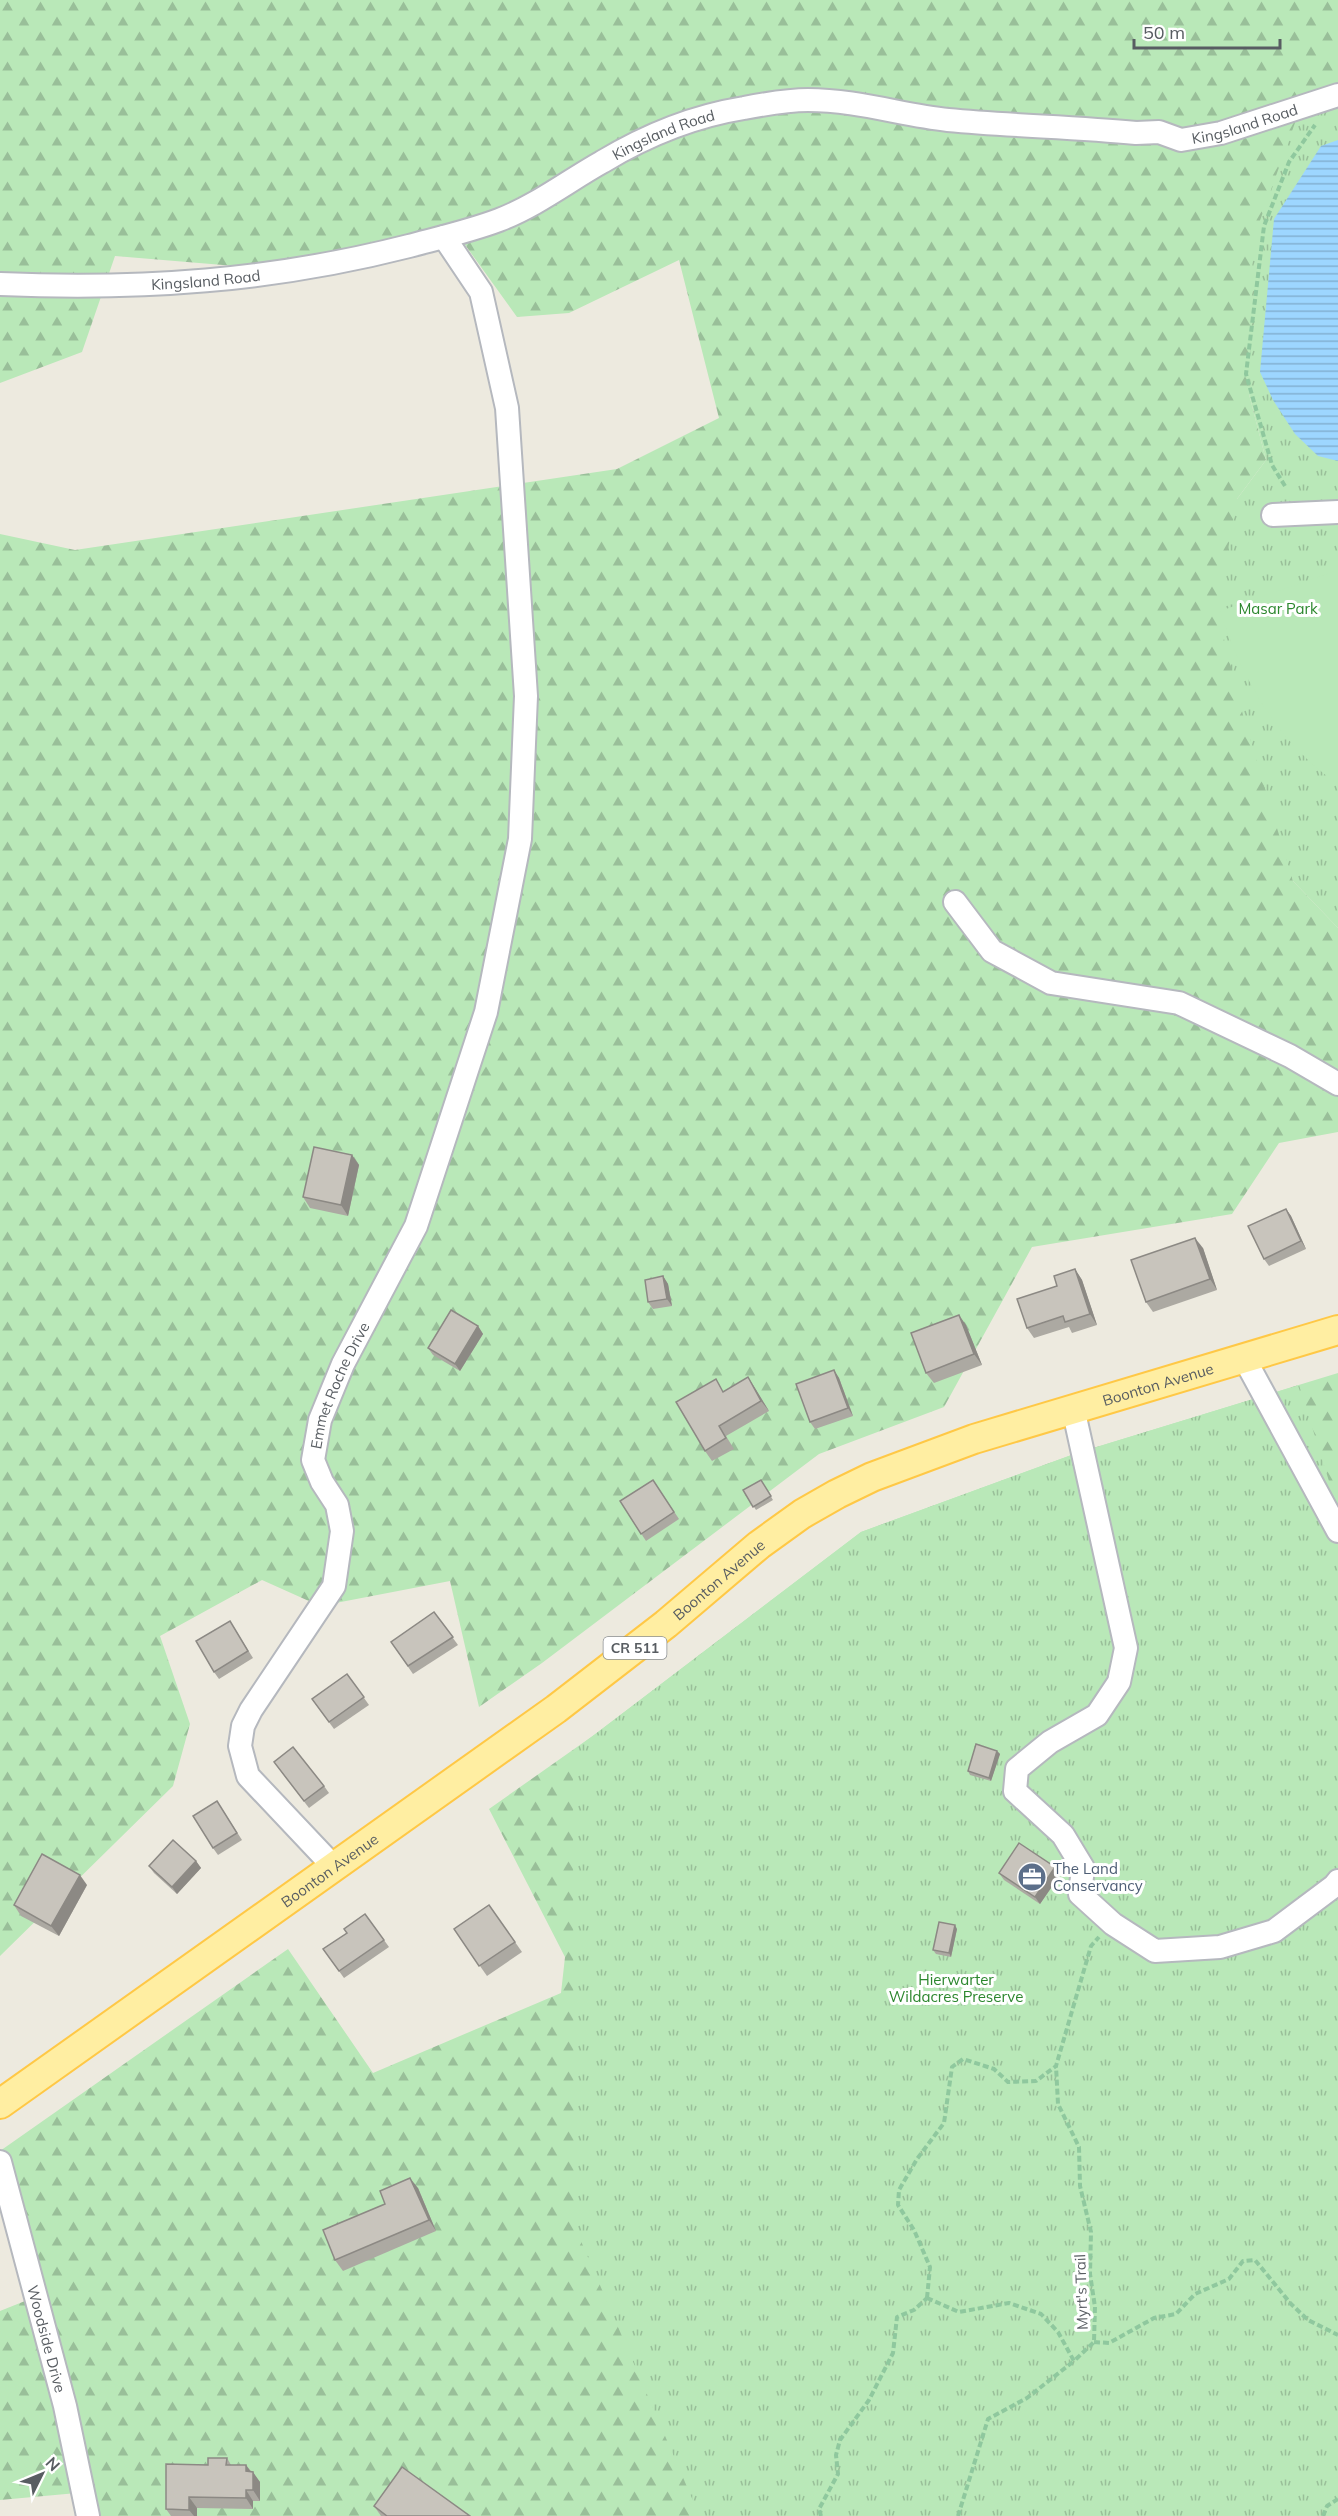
<svg xmlns="http://www.w3.org/2000/svg" width="1338" height="2516" font-family="Mulish,sans-serif">
<defs>
<pattern id="forest-firs" width="22" height="20" patternUnits="userSpaceOnUse" patternTransform="scale(1.5)"><rect width="22" height="20" fill="#b9e8b8"/><path d="M5 1l3.5 6h-7zM16 11l3.5 6h-7z" fill="#99bf99"/></pattern>
<pattern id="park-tufts" width="24" height="20" patternUnits="userSpaceOnUse" patternTransform="scale(1.5)"><rect width="24" height="20" fill="#b9e8b8"/><path d="M3 7l-1-3M5 7V3M7 7l1-3M15 17l-1-3M17 17v-4M19 17l1-3" fill="none" stroke="#99bf99"/></pattern>
<pattern id="water-rules" width="6" height="5" patternUnits="userSpaceOnUse" patternTransform="scale(1.5)"><rect width="6" height="5" fill="#9dd6ff"/><path d="M0 2.5h6" fill="none" stroke="#83b1d2"/></pattern>
</defs>
<rect width="100%" height="100%" fill="#edeadf"/>
<g fill="url(#forest-firs)">
<polygon points="0,0 1338,0 1338,99 1249,394 1266,460 1237,499 1293,881 1338,928 1338,1132 1279,1143 1232,1214 1032,1247 944,1407 819,1454 542,1663 479,1707 450,1581 320,1606 262,1580 160,1636 190,1724 173,1786 0,1956 0,534 75,550 617,469 719,418 679,260 569,313 517,317 458,235 284,270 115,256 82,352 0,383"/>
<polygon points="1338,1373 1338,2516 96,2516 88,2492 0,2500 0,2311 35,2297 0,2192 0,2151 288,1949 373,2073 561,1993 565,1957 489,1809 594,1735 861,1532 1077,1453"/>
</g>
<g fill="url(#park-tufts)">
<polygon points="1338,99 1338,928 1293,881 1244,719 1217,611 1237,499 1266,460 1249,394 1253,240 1301,106"/>
<polygon points="1299,1385 1338,1510 1338,2516 697,2516 697,2510 574,2225 573,1751 861,1532 1077,1453"/>
</g>
<path fill="#b9e8b8" d="M1338 570V784C1278 743 1242 679 1220 611Z"/>
<polygon fill="url(#water-rules)" points="1338,140 1338,461 1318,456 1295,434 1273,400 1260,372 1274,219 1321,146"/>
<g fill="none" stroke-linecap="round" stroke-linejoin="round">
<g stroke="#b5b8be" stroke-width="26">
<g id="minor">
<path id="s1" d="M0 284C141 290 272 281 409 246 439 238 470 231 499 220 536 206 568 181 602 162 645 136 694 116 744 108 765 104 788 100 808 100 856 100 902 115 948 120 1011 126 1074 127 1136 133L1159 132 1181 140 1221 133 1338 95"/>
<polyline points="1273,515 1338,512"/>
<polyline points="955,902 992,951 1051,983 1179,1003 1290,1056 1338,1084"/>
<polyline points="1244,1358 1338,1531"/>
<polyline points="1073,1408 1126,1648 1119,1682 1097,1715 1050,1742 1017,1769 1015,1791 1063,1835 1083,1868 1080,1894 1113,1924 1155,1951 1220,1947 1274,1931 1334,1886 1338,1881"/>
<path id="s2" d="M333 1866 248 1776 240 1746 243 1726 251 1710 334 1586 342 1531 337 1505 322 1482 313 1460 320 1420 343 1364 416 1226 486 1012 520 839 526 696 507 408 481 292 444 237"/>
<path id="s3" d="M0 2162 65 2406 88 2516"/>
</g>
</g>
<g stroke="#ffc846" stroke-width="32">
<g id="major">
<path id="s4" d="M0 2104 556 1709 666 1624 759 1545 802 1514 837 1494 872 1477 974 1439 1338 1330"/>
</g>
</g>
<g stroke="#8fc89e" stroke-width="4" stroke-dasharray="6 3" stroke-linecap="butt">
<polyline points="1285,486 1272,465 1246,374 1264,226 1289,162 1315,125"/>
<polyline points="927,2298 930,2267 914,2230 898,2205 899,2190 917,2159 944,2123 952,2067 963,2059 994,2069 1008,2082 1036,2081 1056,2066 1091,1946 1099,1937"/>
<polyline points="927,2298 959,2312 1009,2303 1041,2314 1058,2332 1074,2361 1094,2342 1095,2307 1090,2274 1091,2232 1080,2186 1079,2147 1058,2104 1056,2066"/>
<polyline points="1094,2342 1109,2343 1154,2318 1176,2314 1195,2294 1229,2279 1243,2261 1255,2260 1291,2304 1308,2320 1338,2335"/>
<polyline points="821,2516 819,2509 838,2474 836,2455 840,2440 869,2400 893,2353 897,2317 914,2310 927,2298"/>
<polyline points="958,2516 988,2419 1027,2398 1074,2361"/>
<polyline points="1323,2516 1327,2506 1338,2499"/>
</g>
<use href="#minor" stroke="#fff" stroke-width="22"/>
<use href="#major" stroke="#ffeea2" stroke-width="28"/>
</g>
<g fill="#aca9a2">
<polygon points="352,1155 359,1165 348,1216 310,1208 303,1197"/>
<polygon points="1286,1209 1291,1216 1306,1249 1269,1266 1264,1259"/>
<polygon points="1203,1248 1217,1290 1153,1312 1146,1302"/>
<polygon points="1075,1269 1082,1280 1097,1325 1072,1333 1069,1327 1034,1338 1027,1328 1057,1286"/>
<polygon points="663,1276 668,1284 672,1306 653,1309 648,1302"/>
<polygon points="966,1325 982,1365 934,1383 926,1373"/>
<polygon points="478,1326 483,1334 460,1371 433,1355 428,1348"/>
<polygon points="834,1370 839,1378 853,1416 815,1429 810,1422"/>
<polygon points="748,1377 769,1411 726,1436 734,1449 712,1461 705,1451 724,1391"/>
<polygon points="653,1480 679,1519 646,1541 620,1501"/>
<polygon points="761,1480 773,1500 756,1510 743,1490"/>
<polygon points="434,1612 458,1645 413,1674 391,1642"/>
<polygon points="230,1621 253,1658 219,1679 214,1672"/>
<polygon points="347,1674 369,1705 334,1729 312,1699"/>
<polygon points="997,1751 1000,1754 991,1781 970,1775 968,1771"/>
<polygon points="274,1762 324,1786 329,1793 309,1808"/>
<polygon points="217,1801 242,1840 218,1855 213,1848"/>
<polygon points="196,1861 201,1868 177,1894 154,1873 149,1866"/>
<polygon points="1055,1867 1060,1875 1040,1904 1004,1880 999,1873"/>
<polygon points="87,1885 59,1936 21,1916 14,1905"/>
<polygon points="489,1905 522,1952 487,1976 454,1929"/>
<polygon points="365,1914 389,1947 344,1978 323,1949 347,1933"/>
<polygon points="957,1929 951,1957 936,1954 933,1950"/>
<polygon points="418,2188 436,2231 343,2271 335,2260 385,2204"/>
<polygon points="227,2458 231,2465 246,2465 260,2482 260,2501 253,2501 253,2509 197,2508 197,2516 171,2516 166,2509 208,2465"/>
<polygon points="374,2506 470,2516 381,2516"/>
</g>
<g fill="#8c8984">
<polygon points="352,1155 359,1165 348,1216 341,1205"/>
<polygon points="1286,1209 1291,1216 1306,1249 1301,1241"/>
<polygon points="1195,1238 1203,1248 1217,1290 1210,1279"/>
<polygon points="1075,1269 1082,1280 1097,1325 1090,1314"/>
<polygon points="663,1276 668,1284 672,1306 667,1299"/>
<polygon points="959,1315 966,1325 982,1365 974,1354"/>
<polygon points="478,1326 483,1334 460,1371 455,1364"/>
<polygon points="834,1370 839,1378 853,1416 848,1408"/>
<polygon points="748,1377 755,1388 769,1411 761,1401"/>
<polygon points="997,1751 1000,1754 991,1781 989,1778"/>
<polygon points="196,1861 201,1868 177,1894 172,1887"/>
<polygon points="1055,1867 1060,1875 1040,1904 1035,1897"/>
<polygon points="80,1875 87,1885 59,1936 51,1926"/>
<polygon points="955,1925 957,1929 951,1957 949,1953"/>
<polygon points="410,2178 418,2188 436,2231 429,2220"/>
<polygon points="246,2465 253,2475 253,2472 260,2482 260,2501 253,2490 246,2471"/>
<polygon points="246,2490 253,2501 253,2509 246,2498"/>
<polygon points="189,2497 197,2508 197,2516 194,2516 189,2510"/>
</g>
<g fill="#c8c4bc" stroke="#8c8984" stroke-width="1.5">
<polygon points="314,1147 352,1155 341,1205 303,1197"/>
<polygon points="1286,1209 1301,1241 1264,1259 1248,1226"/>
<polygon points="1195,1238 1210,1279 1146,1302 1131,1260"/>
<polygon points="1075,1269 1090,1314 1065,1322 1063,1316 1027,1328 1017,1299 1057,1286 1054,1276"/>
<polygon points="663,1276 667,1299 648,1302 645,1280"/>
<polygon points="451,1310 478,1326 455,1364 428,1348"/>
<polygon points="959,1315 974,1354 926,1373 911,1333"/>
<polygon points="834,1370 848,1408 810,1422 796,1384"/>
<polygon points="748,1377 761,1401 719,1426 726,1438 705,1451 676,1402 716,1379 723,1392"/>
<polygon points="653,1480 674,1512 641,1534 620,1501"/>
<polygon points="761,1480 771,1496 753,1507 743,1490"/>
<polygon points="434,1612 453,1637 408,1666 391,1642"/>
<polygon points="230,1621 248,1651 214,1672 196,1641"/>
<polygon points="347,1674 364,1697 329,1722 312,1699"/>
<polygon points="976,1744 997,1751 989,1778 968,1771"/>
<polygon points="293,1747 324,1786 304,1801 274,1762"/>
<polygon points="217,1801 237,1833 213,1848 193,1816"/>
<polygon points="173,1840 196,1861 172,1887 149,1866"/>
<polygon points="1019,1843 1055,1867 1035,1897 999,1873"/>
<polygon points="42,1854 80,1875 51,1926 14,1905"/>
<polygon points="489,1905 515,1942 479,1966 454,1929"/>
<polygon points="365,1914 384,1940 339,1971 323,1949 347,1933 344,1929"/>
<polygon points="939,1922 955,1925 949,1953 933,1950"/>
<polygon points="410,2178 429,2220 335,2260 323,2230 385,2204 380,2191"/>
<polygon points="208,2458 227,2458 226,2465 246,2465 246,2471 253,2472 253,2490 246,2490 246,2498 189,2497 189,2510 166,2509 166,2464 208,2465"/>
<polygon points="402,2467 470,2516 387,2516 374,2506"/>
</g>
<defs>
<g id="office-disc" transform="scale(1.5)"><circle r="9.5" fill="#5c6f8a" stroke="#fff"/><path d="M-6-3h4V-5.5h4V-3h4V5H-6ZM-1-4.5V-3h2v-1.5ZM-6 0V1H6V0Z" fill="#fff"/></g>
</defs>
<g fill-rule="evenodd">
<use href="#office-disc" x="1032" y="1877"/>
</g>
<g text-anchor="middle" dominant-baseline="central" stroke-width="6" stroke-linejoin="round" paint-order="stroke">
<rect fill="#fff" stroke="#8a8e91" stroke-width="1.5" x="603.5" y="1637" width="63" height="22" rx="4.5"/>
<g font-size="14" font-weight="bold" fill="#585d62">
<text x="635" y="1648">CR 511</text>
</g>
<g font-size="15" fill="#585d62" stroke="#fff">
<text stroke="none"><textPath href="#s1" startOffset="1284">Kingsland Road</textPath></text>
<text stroke="none"><textPath href="#s1" startOffset="692">Kingsland Road</textPath></text>
<text stroke="none"><textPath href="#s1" startOffset="206">Kingsland Road</textPath></text>
<text stroke="none"><textPath href="#s4" startOffset="1376">Boonton Avenue</textPath></text>
<text stroke="none"><textPath href="#s2" startOffset="555">Emmet Roche Drive</textPath></text>
<text stroke="none"><textPath href="#s4" startOffset="890">Boonton Avenue</textPath></text>
<text stroke="none"><textPath href="#s4" startOffset="404">Boonton Avenue</textPath></text>
<text transform="translate(1081 2292) rotate(-92)">Myrt's Trail</text>
<text stroke="none"><textPath href="#s3" startOffset="183">Woodside Drive</textPath></text>
</g>
<g font-size="15" fill="#2c872e" stroke="#fff">
<text x="1278" y="608">Masar Park</text>
<text x="956" y="1979">Hierwarter<tspan x="956" dy="17">Wildacres Preserve</tspan></text>
</g>
<g font-size="15" fill="#4e5e75" stroke="#fff" text-anchor="start">
<text x="1053" y="1868">The Land<tspan x="1053" dy="17">Conservancy</tspan></text>
</g>
</g>
<g transform="translate(42 2474) rotate(47)" stroke="#ffffff" stroke-width="4.5" paint-order="stroke">
<path d="M0-4.5L10 22L0 15L-10 22Z" fill="#585d62"/>
<text y="-9" font-size="16" font-weight="bold" text-anchor="middle" fill="#585d62">N</text>
</g>
<path d="M1134 39v9h146v-9" fill="none" stroke="#585d62" stroke-width="3"/>
<text x="1143" y="39" font-size="18" fill="#585d62" stroke="#ffffff" stroke-width="4.5" paint-order="stroke">50 m</text>
</svg>
